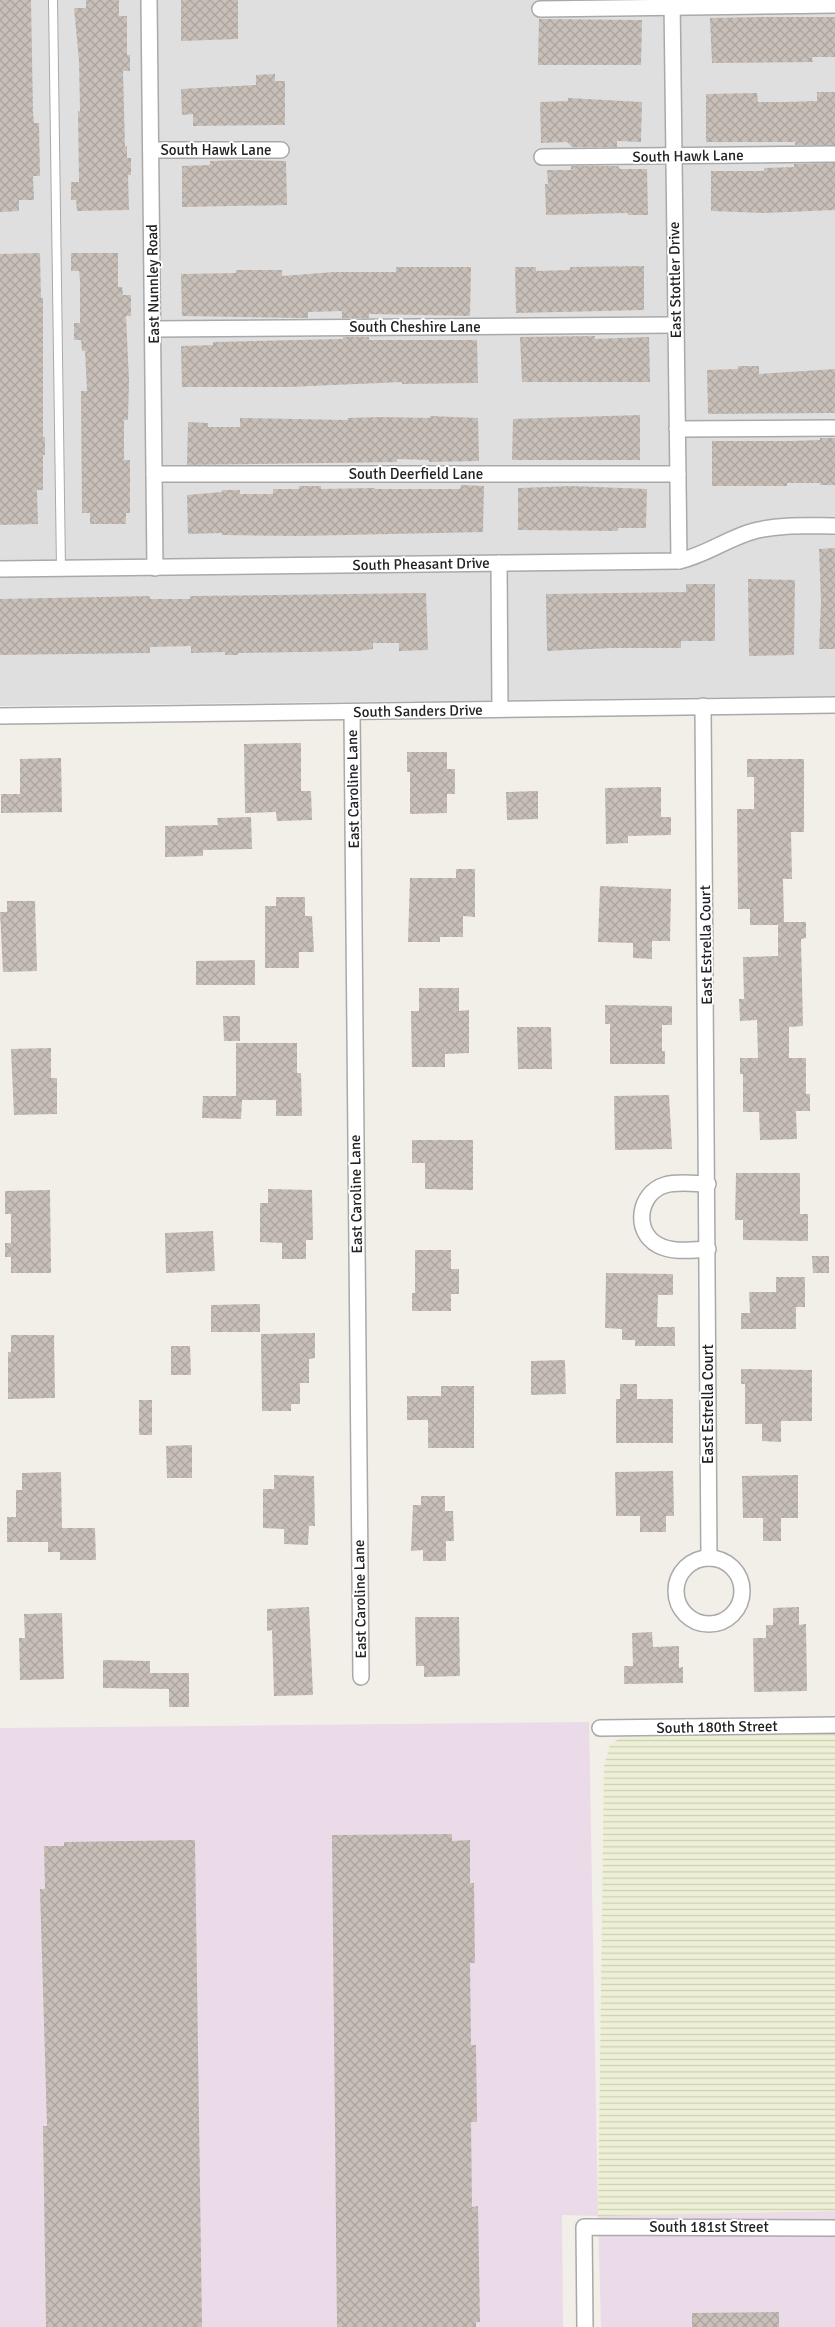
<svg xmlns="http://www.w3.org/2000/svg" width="835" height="2327" font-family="Signika,sans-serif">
<defs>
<pattern id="farmland-rules" width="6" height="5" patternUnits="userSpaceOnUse" patternTransform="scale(1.25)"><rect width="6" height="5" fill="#eef0d5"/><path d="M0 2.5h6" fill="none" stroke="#ccceb7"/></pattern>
<pattern id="building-cross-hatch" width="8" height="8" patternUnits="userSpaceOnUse" patternTransform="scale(1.25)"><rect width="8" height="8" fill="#c7bfb8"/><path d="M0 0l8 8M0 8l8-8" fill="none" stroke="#aba49e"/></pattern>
</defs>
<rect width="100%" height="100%" fill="#f2efe9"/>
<polygon fill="#e0dfdf" points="0,0 835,0 835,696 0,706"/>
<polygon fill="#ebdbe8" points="589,1722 598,2215 835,2211 835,2327 601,2327 598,2216 562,2215 563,2327 0,2327 0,1728"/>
<polygon fill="url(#farmland-rules)" points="835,1734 835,2211 598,2216 604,1766 610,1745 621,1737"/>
<g fill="url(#building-cross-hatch)">
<polygon points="0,0 31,0 33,112 34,123 39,123 40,176 33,176 34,200 19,200 19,211 0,212"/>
<polygon points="86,0 119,0 119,16 127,16 127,55 130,55 130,71 123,71 125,147 127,146 127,158 131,158 131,175 128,175 129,210 77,211 76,200 71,200 71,182 79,182 78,111 80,112 79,61 74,8 86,8"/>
<polygon points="181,0 238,0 238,39 181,41"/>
<polygon points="761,17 835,17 835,57 812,57 813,62 712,63 710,18"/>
<polygon points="539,19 642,20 641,65 538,65"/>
<polygon points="275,74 275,81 285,81 285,125 193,126 193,114 182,115 181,89 256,85 256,75"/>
<polygon points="817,92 835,92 835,145 795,145 795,142 706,142 706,94 757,93 758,102 784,102 817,101"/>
<polygon points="568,98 642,102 641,142 617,141 617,147 572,147 567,142 541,143 540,102 568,101"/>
<polygon points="240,160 286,161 287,205 182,207 182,166 210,165 210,161"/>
<polygon points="835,163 835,210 764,213 711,211 711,171 764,171 764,168 794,167 794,164"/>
<polygon points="571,166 618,166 620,169 647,169 648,215 628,215 628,213 546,215 545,184 548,184 547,170 571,170"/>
<polygon points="40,253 41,298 43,298 43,437 45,437 45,455 43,455 43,490 37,490 38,524 0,525 0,254"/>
<polygon points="71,253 118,253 118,287 122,287 123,295 131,295 131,316 126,316 129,380 128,420 124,420 124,460 130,460 130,513 126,513 126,524 90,524 90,513 82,513 81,391 87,391 85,351 82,351 81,340 74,340 74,323 80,323 80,281 79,271 71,271"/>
<polygon points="644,266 644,310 516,313 515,267 536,267 536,271 570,270 570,267"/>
<polygon points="396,267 471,267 470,316 369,314 369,318 342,318 342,311 308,312 308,318 182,316 181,274 236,273 236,270 282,270 282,276 334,272 396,272"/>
<polygon points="595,336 595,339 649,337 650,382 522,382 520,337"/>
<polygon points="343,337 369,337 369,340 477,340 478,383 402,384 402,382 289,387 182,387 181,346 213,345 213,342 343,339"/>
<polygon points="738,366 759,366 759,374 835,369 835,413 708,414 707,370 738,369"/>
<polygon points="640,415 640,460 512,460 513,419"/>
<polygon points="430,416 478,418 479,461 429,462 429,460 397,459 397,462 187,465 188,422 208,423 208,427 240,427 240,418 348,420 348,418 381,417 430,418"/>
<polygon points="820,438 835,438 835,485 820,485 820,483 787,483 787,486 712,486 712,441 792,441 820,440"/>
<polygon points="461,485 484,486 483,532 300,536 222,535 222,533 188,534 187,495 222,492 222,490 240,490 240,494 273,494 273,489 299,489 299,486 321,486 321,489 375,488 375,489 460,489"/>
<polygon points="572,486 647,489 646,528 618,528 618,531 518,530 518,488"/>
<polygon points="835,548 835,649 819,649 821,602 819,549"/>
<polygon points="748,579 795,580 794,655 749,656"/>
<polygon points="686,584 715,584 715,641 681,641 681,648 612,648 547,651 546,594 686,592"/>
<polygon points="426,593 428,650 399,651 399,643 373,643 373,649 358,651 238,653 238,655 225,655 225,652 191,653 191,646 150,647 150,653 0,655 0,599 150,596 150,599 190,599 190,596"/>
<polygon points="301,743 301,791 311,791 312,820 277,821 276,812 245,813 244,744"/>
<polygon points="407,752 447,752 447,769 455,769 455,794 447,794 447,813 410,814 410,772 407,772"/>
<polygon points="61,758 62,812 1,813 1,794 20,794 20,759"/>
<polygon points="747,759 804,759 804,832 791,832 792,879 783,879 784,922 806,922 806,938 801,939 803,1026 789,1027 789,1058 806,1058 806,1094 810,1094 810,1111 796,1111 797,1139 760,1140 759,1112 743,1112 743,1074 740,1074 740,1058 758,1058 757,1020 740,1021 739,999 744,999 743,957 778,956 778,925 750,925 750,909 738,909 737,809 754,809 754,777 747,777"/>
<polygon points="661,787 661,817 671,817 671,835 628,836 628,843 606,844 605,788"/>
<polygon points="538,791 538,819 507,820 506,792"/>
<polygon points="251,817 252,849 203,850 203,856 165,857 165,826 218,825 217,818"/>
<polygon points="456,869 475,869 475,917 463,916 463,937 440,937 440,942 408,942 410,878 456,878"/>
<polygon points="600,886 671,889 670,941 652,941 652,959 633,958 633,943 598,942"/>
<polygon points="276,897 305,897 305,916 312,916 314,952 299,952 299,968 265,968 265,906 276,906"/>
<polygon points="7,901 35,901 37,971 3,972 0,912 7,912"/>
<polygon points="255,960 255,985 196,985 196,961"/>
<polygon points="419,988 459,988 459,1011 469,1010 469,1053 445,1054 445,1067 412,1067 411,1011 419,1011"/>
<polygon points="605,1005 672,1006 672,1025 662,1025 662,1051 665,1051 665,1064 610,1064 610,1024 605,1024"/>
<polygon points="223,1016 240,1016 240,1041 224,1041"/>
<polygon points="517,1027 551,1027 552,1069 518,1069"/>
<polygon points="236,1043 297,1043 297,1073 301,1073 302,1116 276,1116 276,1100 242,1100 241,1119 202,1118 203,1096 236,1096"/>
<polygon points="51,1048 51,1078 57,1078 57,1114 14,1115 11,1049"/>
<polygon points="669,1095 672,1149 615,1150 614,1096"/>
<polygon points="412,1140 473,1140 473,1190 425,1189 425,1163 412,1163"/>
<polygon points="736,1173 800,1173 800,1214 808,1214 808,1241 743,1240 743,1220 735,1220"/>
<polygon points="268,1189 312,1190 313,1240 306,1240 306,1259 282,1259 282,1243 260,1242 260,1203 268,1203"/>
<polygon points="50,1190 51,1273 11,1273 11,1257 5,1257 5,1243 11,1243 11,1214 5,1214 5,1191"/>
<polygon points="213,1231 215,1271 166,1273 165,1233"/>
<polygon points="415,1250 451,1250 451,1269 459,1269 459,1294 451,1294 451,1311 412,1311 412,1293 415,1293"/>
<polygon points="812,1256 829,1256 829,1273 813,1273"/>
<polygon points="606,1273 673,1274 673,1295 658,1295 657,1327 675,1327 675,1346 635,1346 635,1340 622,1340 622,1329 605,1328"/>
<polygon points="776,1277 805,1277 805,1307 796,1307 796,1329 741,1329 741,1313 750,1313 749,1292 776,1292"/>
<polygon points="260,1304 260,1332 211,1332 211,1305"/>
<polygon points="315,1333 315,1358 309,1359 309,1383 300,1383 300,1404 291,1404 291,1411 262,1411 261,1334"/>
<polygon points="11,1335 54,1335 55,1398 8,1399 8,1352 11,1352"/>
<polygon points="171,1346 190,1346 191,1375 171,1375"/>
<polygon points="565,1360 566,1394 531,1395 531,1361"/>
<polygon points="741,1369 812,1370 812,1421 781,1421 781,1442 762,1441 762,1424 745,1424 745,1384 741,1384"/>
<polygon points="620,1384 637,1384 637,1399 673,1399 673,1443 616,1443 616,1399 620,1399"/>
<polygon points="441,1386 474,1386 474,1448 428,1448 428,1420 407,1420 407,1396 441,1396"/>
<rect x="139" y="1400" width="13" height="35"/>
<polygon points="192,1445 192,1478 167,1478 166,1446"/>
<polygon points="673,1471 674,1516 666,1516 666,1532 640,1532 640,1516 616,1516 615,1472"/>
<polygon points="61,1472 62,1528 95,1528 96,1560 60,1560 60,1552 48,1552 48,1542 7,1542 7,1517 16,1517 16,1490 22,1490 22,1473"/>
<polygon points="274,1475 314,1476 315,1526 309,1526 308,1545 284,1544 284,1529 263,1528 263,1489 274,1489"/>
<polygon points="798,1475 798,1518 781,1518 781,1541 763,1541 763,1518 743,1518 742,1476"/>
<polygon points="421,1496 445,1496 445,1511 453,1511 454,1541 446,1541 446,1561 423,1561 423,1550 411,1551 413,1505 421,1505"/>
<polygon points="309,1607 313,1695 274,1696 272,1630 267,1631 267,1609"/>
<polygon points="799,1607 799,1625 806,1624 807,1691 754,1692 753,1638 766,1638 766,1625 773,1625 773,1608"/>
<polygon points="62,1613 64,1679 20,1680 19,1638 25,1638 24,1614"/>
<polygon points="415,1617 459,1617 460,1676 424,1677 424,1666 416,1666"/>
<polygon points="652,1632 653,1647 679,1646 679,1668 683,1667 683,1683 624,1684 624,1666 633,1666 632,1633"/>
<polygon points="103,1660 150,1661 150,1673 189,1673 189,1707 169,1707 169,1689 103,1688"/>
<polygon points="452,1834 452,1841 470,1840 470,1883 474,1883 475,1963 470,1963 471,2045 476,2045 477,2122 471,2122 472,2207 478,2206 480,2322 476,2322 476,2327 337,2327 332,1835"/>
<polygon points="195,1840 202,2327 46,2327 43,2126 47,2126 40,1889 45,1889 44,1846 64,1846 64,1842"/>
<polygon points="779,2312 779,2327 692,2327 692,2313"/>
</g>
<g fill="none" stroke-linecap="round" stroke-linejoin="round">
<g stroke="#a9a9a9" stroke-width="10">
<polyline id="lane" points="53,0 61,569"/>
</g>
<g stroke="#a9a9a9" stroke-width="18">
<g id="street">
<polyline points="149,0 155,568"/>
<polyline points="672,0 679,561"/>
<polyline points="540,9 835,5"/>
<polyline points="151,150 281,150"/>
<polyline points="542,157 835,154"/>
<polyline points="154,329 676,325"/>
<polyline points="677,429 835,428"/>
<polyline points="154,474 678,474"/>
<polyline points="499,563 500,709"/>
<path d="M0 569 679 561C706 555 728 538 754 531 781 524 808 526 835 526"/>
<polyline points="703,706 709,1558"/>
<polyline points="352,712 361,1677"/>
<polyline points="0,716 835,705"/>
<path d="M708 1184C695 1184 678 1181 665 1185 638 1193 633 1232 658 1245 673 1253 692 1250 708 1249"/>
<circle cx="709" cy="1591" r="33"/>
<polyline points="600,1728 835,1725"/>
<polyline points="585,2327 584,2227 835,2228"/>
</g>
</g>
<use href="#lane" stroke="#fff" stroke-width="8"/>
<use href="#street" stroke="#fff" stroke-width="15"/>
</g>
<g text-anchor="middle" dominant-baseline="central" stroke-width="4" stroke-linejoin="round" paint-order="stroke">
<g font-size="15" fill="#222" stroke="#fff">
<text x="216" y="150">South Hawk Lane</text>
<text transform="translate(688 156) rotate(-1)">South Hawk Lane</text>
<text transform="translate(675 280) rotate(-91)">East Stottler Drive</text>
<text transform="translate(153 284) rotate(-91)">East Nunnley Road</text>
<text x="415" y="327">South Cheshire Lane</text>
<text x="416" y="474">South Deerfield Lane</text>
<text transform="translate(421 564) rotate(-1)">South Pheasant Drive</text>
<text transform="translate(418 711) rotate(-1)">South Sanders Drive</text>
<text transform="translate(353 789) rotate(-91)">East Caroline Lane</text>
<text transform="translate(706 945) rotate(-91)">East Estrella Court</text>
<text transform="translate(356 1194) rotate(-91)">East Caroline Lane</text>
<text transform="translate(708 1404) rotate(-90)">East Estrella Court</text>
<text transform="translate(360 1599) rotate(-91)">East Caroline Lane</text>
<text transform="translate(717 1727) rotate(-1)">South 180th Street</text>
<text x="709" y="2227">South 181st Street</text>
</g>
</g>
</svg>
